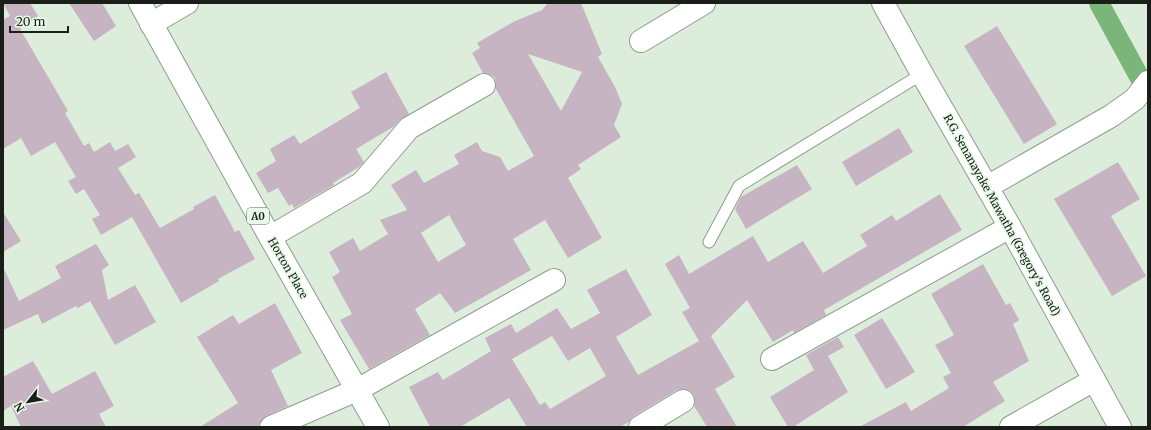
<svg xmlns="http://www.w3.org/2000/svg" width="1151" height="430" font-family="Merriweather,serif">
<rect width="100%" height="100%" fill="#ddeddc"/>
<g fill="none" stroke-linecap="round" stroke-linejoin="round">
<polyline stroke="#7ab679" stroke-width="20" points="1099,3 1148,93"/>
</g>
<g fill="#c7b4c2" fill-rule="evenodd">
<polygon points="3,3 30,3 38,16 20,29 68,111 65,113 84,146 89,143 94,152 110,142 115,151 128,144 136,157 118,168 135,195 139,193 160,228 194,209 193,207 215,195 235,232 239,230 255,259 218,279 219,281 181,303 132,217 101,235 92,219 100,215 84,189 76,194 68,181 76,177 55,142 31,156 21,138 3,149 3,20 10,16"/>
<polygon points="69,3 102,3 116,26 94,41"/>
<path d="M548 3H581L602 54 598 57 615 87 622 104 614 125 621 137 578 165 581 169 568 178 602 238 568 258 545 220 513 239 531 270 455 313 440 293 415 309 430 335 369 369 340 320 352 314 332 277 340 272 329 252 353 238 360 251 388 234 380 220 407 210 391 185 416 170 424 183 459 164 454 155 477 142 482 151 500 157 508 171 534 156 496 89V85L495 78 490 74 483 73 472 53 480 48 477 43 513 22 542 10ZM528 54 582 72 561 111ZM449 215 466 245 438 262 421 233Z"/>
<polygon points="997,26 1057,124 1024,144 964,46"/>
<polygon points="386,72 409,114 400,120 393,127 356,149 364,162 359,167 333,183 334,185 294,208 292,204 289,206 278,188 268,193 256,173 276,161 270,149 294,135 300,144 360,108 351,92"/>
<polygon points="899,128 913,152 856,186 842,162"/>
<polygon points="1118,162 1140,199 1111,216 1146,276 1112,296 1054,199"/>
<polygon points="797,165 812,189 746,229 735,209 741,197"/>
<path d="M940 194 962 230 824 310 826 315 794 333 793 330 773 342 747 300 711 336 735 377 715 389 737 427H707L694 406 695 400 693 394 689 390 683 389 677 390 634 416 629 422 620 427H527L509 398 460 427H430L409 387 438 372 443 380 491 351 485 338 511 324 516 333 557 308 571 329 600 313 587 290 626 269 652 315 616 337 638 375 699 341 682 312 690 308 665 264 679 255 689 274 753 236 768 262 803 241 823 273 867 246 860 235 892 215 896 221ZM552 336 568 361 590 348 606 376 550 409 545 402 540 405 512 359Z"/>
<polygon points="3,212 21,241 3,252"/>
<polygon points="96,244 109,265 102,270 108,300 135,285 156,322 115,345 90,301 78,308 76,306 42,324 38,314 3,330 3,267 19,301 61,278 55,266"/>
<polygon points="983,264 1006,305 1010,303 1019,320 1013,324 1029,361 993,382 1005,401 963,427 859,427 906,402 911,411 949,388 943,377 951,373 935,345 954,335 931,294"/>
<polygon points="275,303 302,353 271,370 288,406 266,416 261,420 258,427 200,427 238,403 197,337 233,315 239,324"/>
<polygon points="882,318 915,372 886,389 854,335"/>
<polygon points="838,337 844,347 828,356 848,392 793,427 788,427 770,397 814,370 806,355"/>
<polygon points="33,361 52,394 95,371 114,406 99,414 106,427 21,427 11,406 3,411 3,377"/>
</g>
<g fill="none" stroke-linecap="round" stroke-linejoin="round">
<g stroke="#8e9d8d" stroke-width="13">
<polyline id="lane" points="709,242 739,186 922,74"/>
</g>
<g stroke="#8e9d8d" stroke-width="24">
<g id="street">
<polyline points="151,24 187,3"/>
<polyline points="641,41 704,3"/>
<polyline points="987,187 1111,116 1135,99 1148,82"/>
<polyline points="270,237 362,183 409,128 484,85"/>
<polyline points="772,359 1010,227"/>
<polyline points="271,427 357,390 554,280"/>
<polyline points="640,427 683,401"/>
<polyline points="1011,427 1094,380"/>
</g>
</g>
<g stroke="#8e9d8d" stroke-width="24">
<polyline id="secondary" points="883,3 922,74 1010,227 1120,427"/>
</g>
<g stroke="#8e9d8d" stroke-width="24">
<polyline id="highway" points="140,3 270,237 378,427"/>
</g>
<use href="#lane" stroke="#fff" stroke-width="11"/>
<use href="#street" stroke="#fff" stroke-width="22"/>
<use href="#secondary" stroke="#fff" stroke-width="22"/>
<use href="#highway" stroke="#fff" stroke-width="22"/>
</g>
<g text-anchor="middle" dominant-baseline="central" stroke-width="3.5" stroke-linejoin="round" paint-order="stroke">
<rect fill="#eafae9" stroke="#586157" stroke-width="1" x="247" y="208" width="22" height="16" rx="3"/>
<g font-size="10" font-weight="bold" fill="#191f18">
<text x="258" y="216">A0</text>
</g>
<g font-size="11" fill="#191f18" stroke="#eafae9">
<text transform="translate(1002 215) rotate(61)">R.G. Senanayake Mawatha (Gregory's Road)</text>
<text transform="translate(288 268) rotate(60)">Horton Place</text>
</g>
</g>
<rect width="1151" height="430" fill="none" stroke="#191f18" stroke-width="8"/>
<g transform="translate(28 402) rotate(239)" stroke="#eafae9" stroke-width="3" paint-order="stroke">
<path d="M0-3L7 15L0 10L-7 15Z" fill="#191f18"/>
<text y="-6" font-size="11" font-weight="bold" text-anchor="middle" fill="#191f18">N</text>
</g>
<path d="M10 26v6h58v-6" fill="none" stroke="#191f18" stroke-width="2"/>
<text x="16" y="26" font-size="12" fill="#191f18" stroke="#eafae9" stroke-width="3" paint-order="stroke">20 m</text>
</svg>
